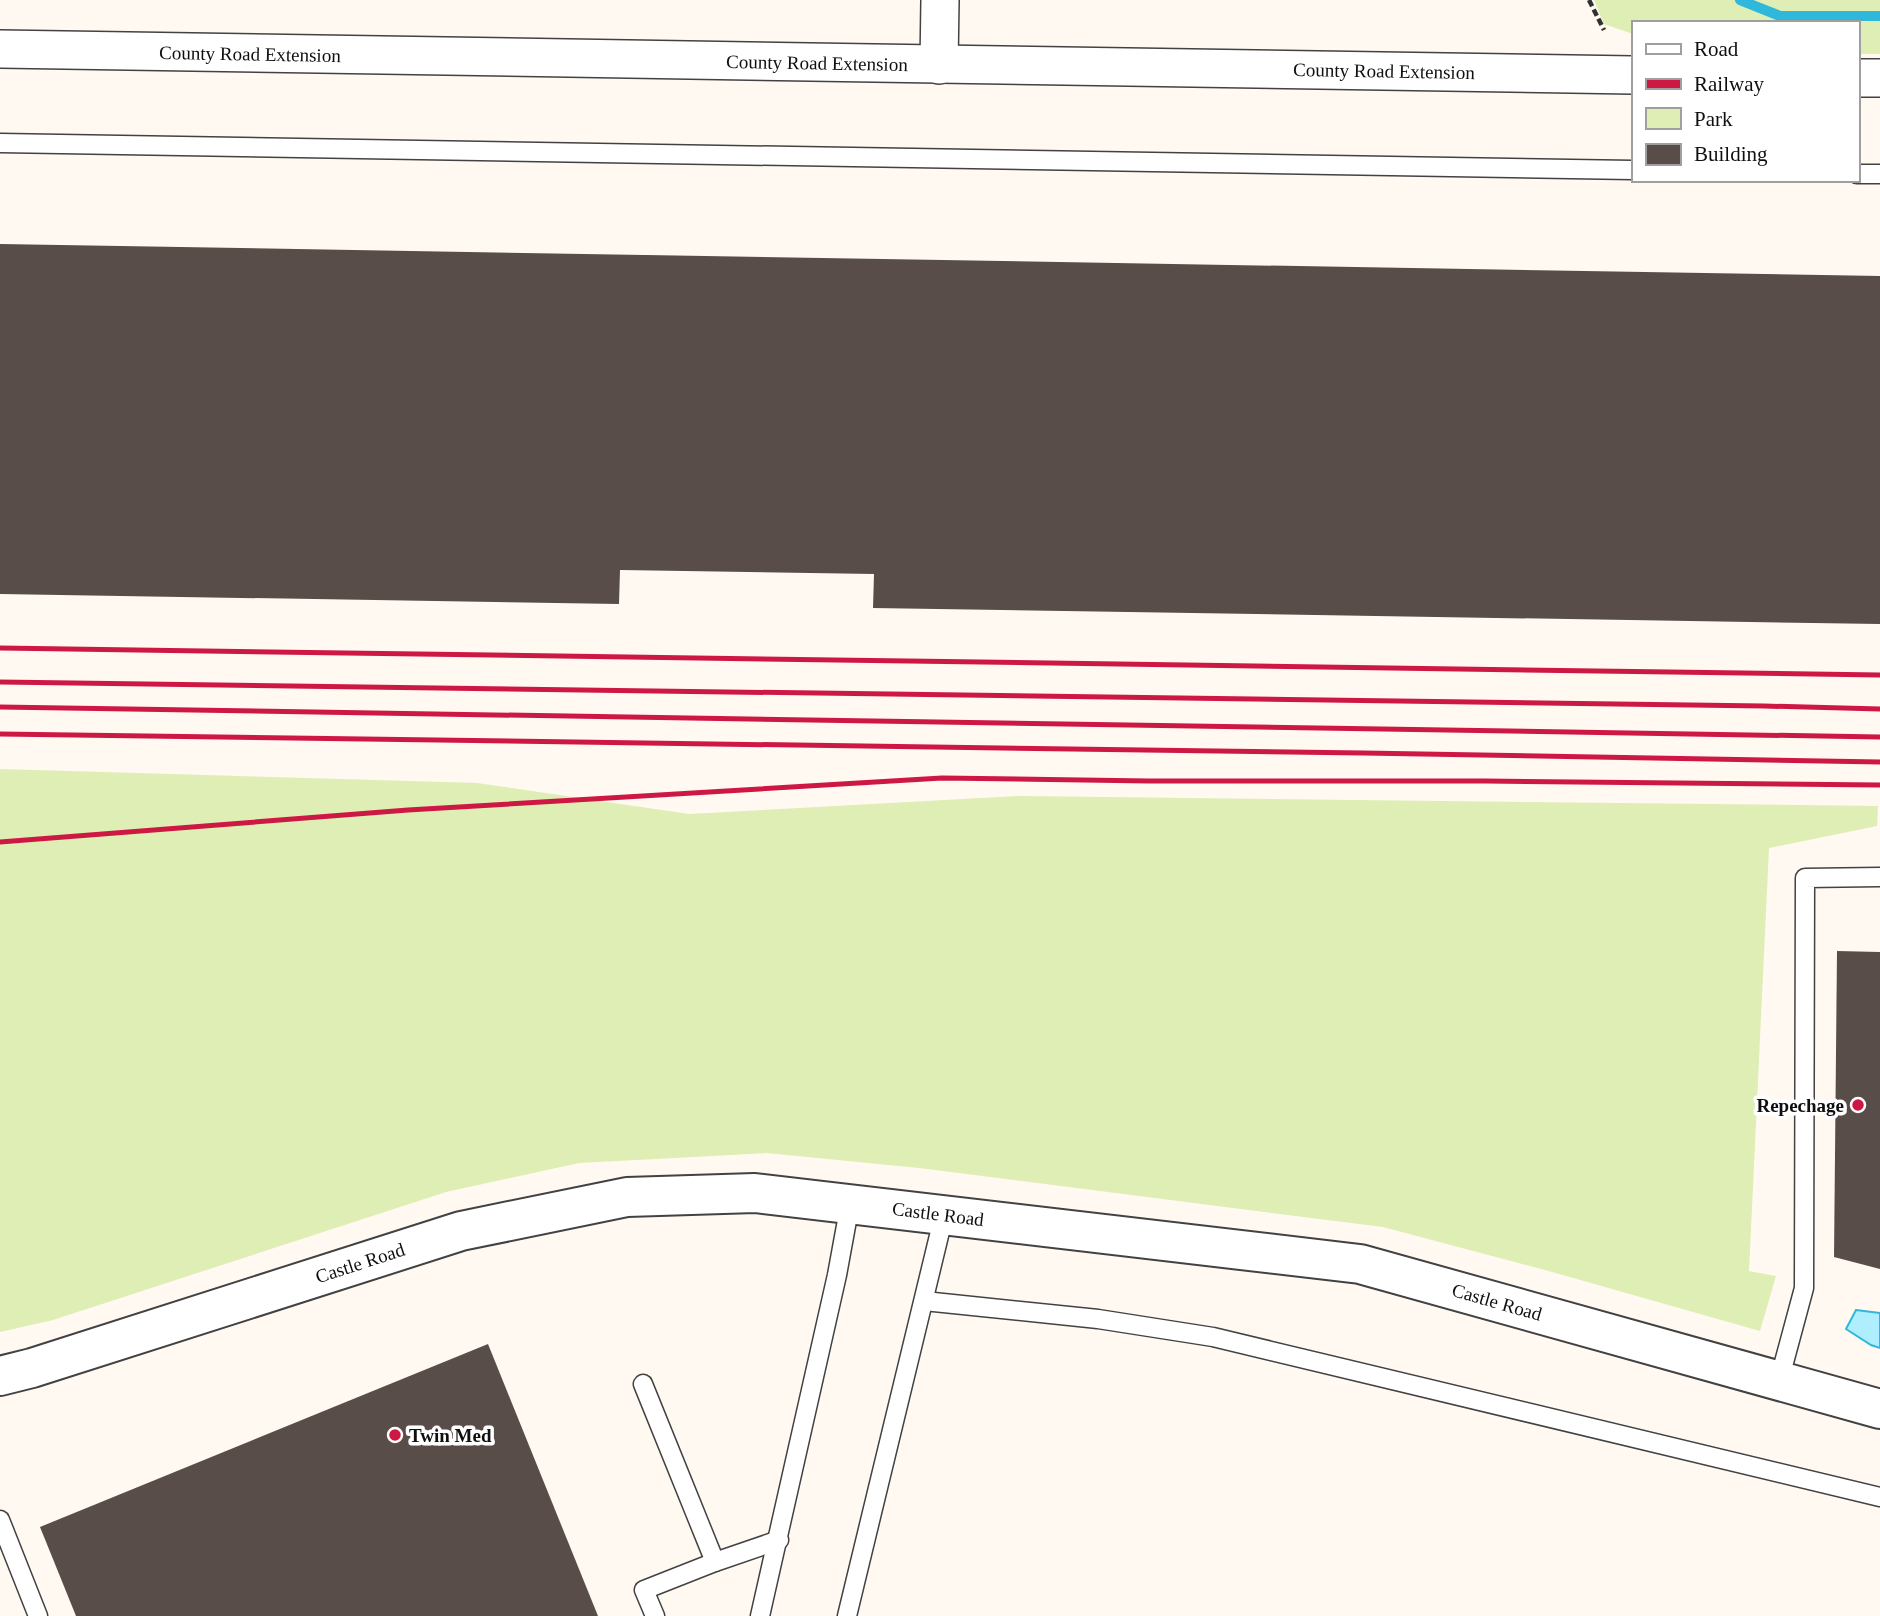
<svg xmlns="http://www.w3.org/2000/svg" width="1880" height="1616" font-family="'Times New Roman',serif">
<rect width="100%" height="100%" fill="#fff9f1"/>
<g fill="#deeeb5">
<polygon points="1594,0 1880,0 1880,54 1857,54 1857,23 1633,23 1633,34 1604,24"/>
<polygon points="0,769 477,783 689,814 1019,796 1878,806 1877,826 1769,848 1749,1271 1776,1276 1760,1331 1545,1270 1383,1227 919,1168 767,1153 579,1163 446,1192 53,1320 0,1332"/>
</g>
<polygon fill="#afeefc" stroke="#2fb8db" stroke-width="2" points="1856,1310 1880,1313 1880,1348 1871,1345 1846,1329"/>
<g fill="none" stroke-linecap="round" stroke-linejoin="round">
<polyline stroke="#2fb8db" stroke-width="10" points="1740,0 1780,16 1880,16"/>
</g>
<g fill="#594d4a">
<polygon points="0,244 1880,276 1880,624 873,608 874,574 620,570 619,604 0,594"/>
<polygon points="1837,951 1880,952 1880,1269 1834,1257"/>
<polygon points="488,1344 598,1616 76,1616 40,1527"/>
</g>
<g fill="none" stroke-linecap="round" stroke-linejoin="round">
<g stroke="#424242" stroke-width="21">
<g id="service">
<polyline points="0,143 1633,170"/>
<polyline points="1857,174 1880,174"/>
<polyline points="924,1301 1098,1319 1213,1337 1880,1497"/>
<polyline points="1779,1381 1804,1288 1805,878 1880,877"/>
<polyline points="643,1384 715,1562"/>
<polyline points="0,1520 38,1616"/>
<polyline points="655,1616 644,1590 715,1562 779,1540"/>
<polyline points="760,1616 837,1275 850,1204"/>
<polyline points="847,1616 944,1215"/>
</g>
</g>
<g stroke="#424242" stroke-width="40">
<g id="minor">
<polyline points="0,49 1633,75"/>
<polyline points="939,65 940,0"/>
<polyline points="1857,78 1880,78"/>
</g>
</g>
<g stroke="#424242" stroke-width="42">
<polyline id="tertiary" points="0,1376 32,1368 461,1231 627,1197 755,1193 1360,1264 1880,1409"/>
</g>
<polyline stroke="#313131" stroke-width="4.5" stroke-dasharray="7 3.5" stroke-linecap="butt" points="1589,0 1604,30"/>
<use href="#service" stroke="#fff" stroke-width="18"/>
<use href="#minor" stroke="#fff" stroke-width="37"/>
<use href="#tertiary" stroke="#fff" stroke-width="38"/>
<g stroke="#ce1844" stroke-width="5">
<polyline points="0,648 1880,675"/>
<polyline points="0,682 1764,706 1880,709"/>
<polyline points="0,707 1880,737"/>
<polyline points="0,734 1363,753 1880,762"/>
<polyline points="0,842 408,810 942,778 1149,781 1485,781 1880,785"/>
</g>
</g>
<g fill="#ce1844" stroke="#fff" stroke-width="2.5">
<circle cx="1858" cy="1105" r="7"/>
<circle cx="395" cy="1435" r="7"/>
</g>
<g text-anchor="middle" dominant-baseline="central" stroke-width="7" stroke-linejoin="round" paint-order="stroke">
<g font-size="19" fill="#0f0f0f" stroke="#fff">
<text transform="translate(250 54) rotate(1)">County Road Extension</text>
<text transform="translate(817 63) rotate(1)">County Road Extension</text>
<text transform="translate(1384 71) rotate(1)">County Road Extension</text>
<text transform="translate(938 1214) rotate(7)">Castle Road</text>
<text transform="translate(360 1263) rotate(-18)">Castle Road</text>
<text transform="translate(1497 1302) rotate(16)">Castle Road</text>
</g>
<g font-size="19" font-weight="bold" fill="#0f0f0f" stroke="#fff" text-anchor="end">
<text x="1844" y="1105">Repechage</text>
<text x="409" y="1435" text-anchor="start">Twin Med</text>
</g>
</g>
<rect x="1632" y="21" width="228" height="161" fill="#ffffff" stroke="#9f9f9f" stroke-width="2"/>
<rect x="1646" y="44" width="35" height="10" fill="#ffffff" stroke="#9f9f9f" stroke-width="2"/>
<text x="1694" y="56" font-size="21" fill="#0f0f0f">Road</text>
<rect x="1646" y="79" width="35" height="10" fill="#ce1844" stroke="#9f9f9f" stroke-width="2"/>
<text x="1694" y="91" font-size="21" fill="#0f0f0f">Railway</text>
<rect x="1646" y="108" width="35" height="21" fill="#deeeb5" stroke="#9f9f9f" stroke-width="2"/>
<text x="1694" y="126" font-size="21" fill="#0f0f0f">Park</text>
<rect x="1646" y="144" width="35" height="21" fill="#594d4a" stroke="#9f9f9f" stroke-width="2"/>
<text x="1694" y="161" font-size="21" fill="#0f0f0f">Building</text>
</svg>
